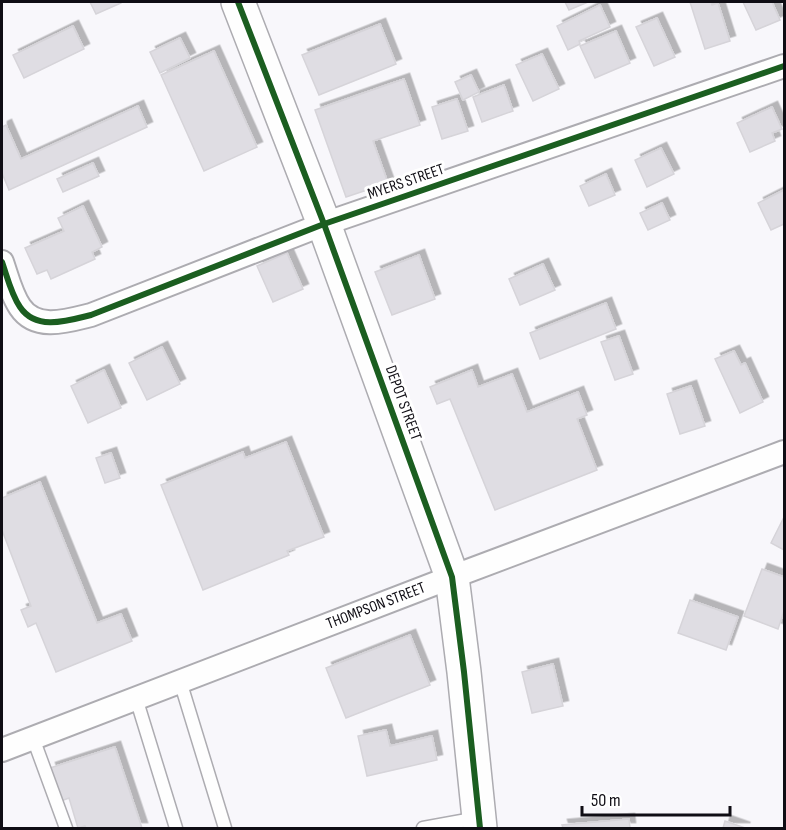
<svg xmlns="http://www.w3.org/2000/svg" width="786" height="830" font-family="'Sofia Sans Condensed',sans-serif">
<defs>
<filter id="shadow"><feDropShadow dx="5.5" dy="-5.5" stdDeviation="0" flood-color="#0004"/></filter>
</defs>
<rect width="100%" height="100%" fill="#f8f7fb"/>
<g fill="#dfdde3" stroke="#d6d4d9" stroke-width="1.5" filter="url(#shadow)">
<polygon points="90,2 121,2 121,3 96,14"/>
<polygon points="565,2 588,2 569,10"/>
<polygon points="690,2 711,2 712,5 718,3 730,41 705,49"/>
<polygon points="743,2 772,2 780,20 756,30"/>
<polygon points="600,5 610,27 579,41 580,44 568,50 557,26"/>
<polygon points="657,18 675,57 654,66 636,27"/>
<polygon points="380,24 396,64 319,95 302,55"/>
<polygon points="73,26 84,49 24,78 13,55"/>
<polygon points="616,31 630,63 595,78 580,46"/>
<polygon points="180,38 190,58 160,73 150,52"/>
<polygon points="214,51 257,147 204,171 161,75"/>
<polygon points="542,54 559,89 533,101 516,65"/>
<polygon points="471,75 479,92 463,100 455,82"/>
<polygon points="404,79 420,125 373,141 388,183 346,197 315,110"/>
<polygon points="504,85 513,111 482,122 473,97"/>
<polygon points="457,99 468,131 442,139 432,107"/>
<polygon points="138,106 147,127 9,190 2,173 2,127 6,125 21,159"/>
<polygon points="772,107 782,129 772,133 775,141 750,152 737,123"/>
<polygon points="661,148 674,174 647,187 635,160"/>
<polygon points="93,163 99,176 63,192 57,179"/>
<polygon points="606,174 615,195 589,206 580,186"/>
<polygon points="784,190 784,224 771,230 758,203"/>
<polygon points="662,203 670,220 648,230 640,213"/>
<polygon points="83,206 102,247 92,252 95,259 51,279 47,270 37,274 25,248 64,231 58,218"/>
<polygon points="287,253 303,289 273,302 257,266"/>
<polygon points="419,255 435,299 392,315 375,272"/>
<polygon points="543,264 555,290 520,305 509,279"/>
<polygon points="606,303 616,329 540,359 530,333"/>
<polygon points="619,336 633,374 615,380 601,342"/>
<polygon points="162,347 180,384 147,400 129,363"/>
<polygon points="734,351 741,365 745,363 763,402 740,413 715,359"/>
<polygon points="104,370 121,408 88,423 71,386"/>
<polygon points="472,370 478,387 512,374 527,412 578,392 587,415 577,419 597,470 495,510 450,399 437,404 430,387"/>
<polygon points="691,386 705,426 680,434 667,394"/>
<polygon points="286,442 324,537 287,551 289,555 203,590 161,485 243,452 245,458"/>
<polygon points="111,453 120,478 105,483 96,458"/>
<polygon points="40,482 97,623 121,614 132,641 56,672 36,623 28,627 21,610 31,606 2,530 2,498"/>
<polygon points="784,517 784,550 771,543"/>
<polygon points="762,569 784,577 784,611 778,629 744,616"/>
<polygon points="690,600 738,617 726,650 678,633"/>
<polygon points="410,635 430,685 346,718 326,668"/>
<polygon points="553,664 563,706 532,713 522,672"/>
<polygon points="386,730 390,746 432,736 437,760 367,776 358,736"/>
<polygon points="115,747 142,828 86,828 85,826 78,828 69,798 61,801 50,768"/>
<polygon points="629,819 630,828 563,828 562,825"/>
<polygon points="725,821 745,828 723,828"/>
</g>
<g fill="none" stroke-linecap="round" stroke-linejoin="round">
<g stroke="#adacb1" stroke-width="15">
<g id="service">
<polyline points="180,681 225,828"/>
<polyline points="136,698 176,828"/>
<polyline points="33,738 66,828"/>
<polyline points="423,828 478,818"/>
</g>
</g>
<g stroke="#adacb1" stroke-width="26">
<g id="minor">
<path d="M2 262C7 276 11 294 20 307 36 331 67 321 91 315L324 224 784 66"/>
<polyline points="2,750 452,577 784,452"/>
</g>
</g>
<g stroke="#adacb1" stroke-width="36">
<polyline id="primary" points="238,2 324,224 452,577 464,672 480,828"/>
</g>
<use href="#service" stroke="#fefefe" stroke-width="12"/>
<use href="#minor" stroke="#fefefe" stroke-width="22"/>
<use href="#primary" stroke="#fefefe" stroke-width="33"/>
<g stroke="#fff" stroke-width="10">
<g id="cycleway">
<polyline points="238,2 324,224 452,577 464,672 480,828"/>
<path d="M2 262C7 276 11 294 20 307 36 331 67 321 91 315L324 224 784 66"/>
</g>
</g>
<use href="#cycleway" stroke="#1b5e20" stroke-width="6"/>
</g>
<g text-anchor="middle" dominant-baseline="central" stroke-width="6" stroke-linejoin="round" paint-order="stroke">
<g font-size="16" fill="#0f0d14" stroke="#fff">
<text transform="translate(406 182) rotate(-19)">MYERS STREET</text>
<text transform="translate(403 403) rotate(70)">DEPOT STREET</text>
<text transform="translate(376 606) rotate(-21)">THOMPSON STREET</text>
</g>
</g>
<rect width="786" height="830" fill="none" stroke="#0f0d14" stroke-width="6"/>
<path d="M582 806v9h148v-9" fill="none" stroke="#0f0d14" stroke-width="3"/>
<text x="591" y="806" font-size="18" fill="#0f0d14" stroke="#ffffff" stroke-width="4.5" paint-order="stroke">50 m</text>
</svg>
